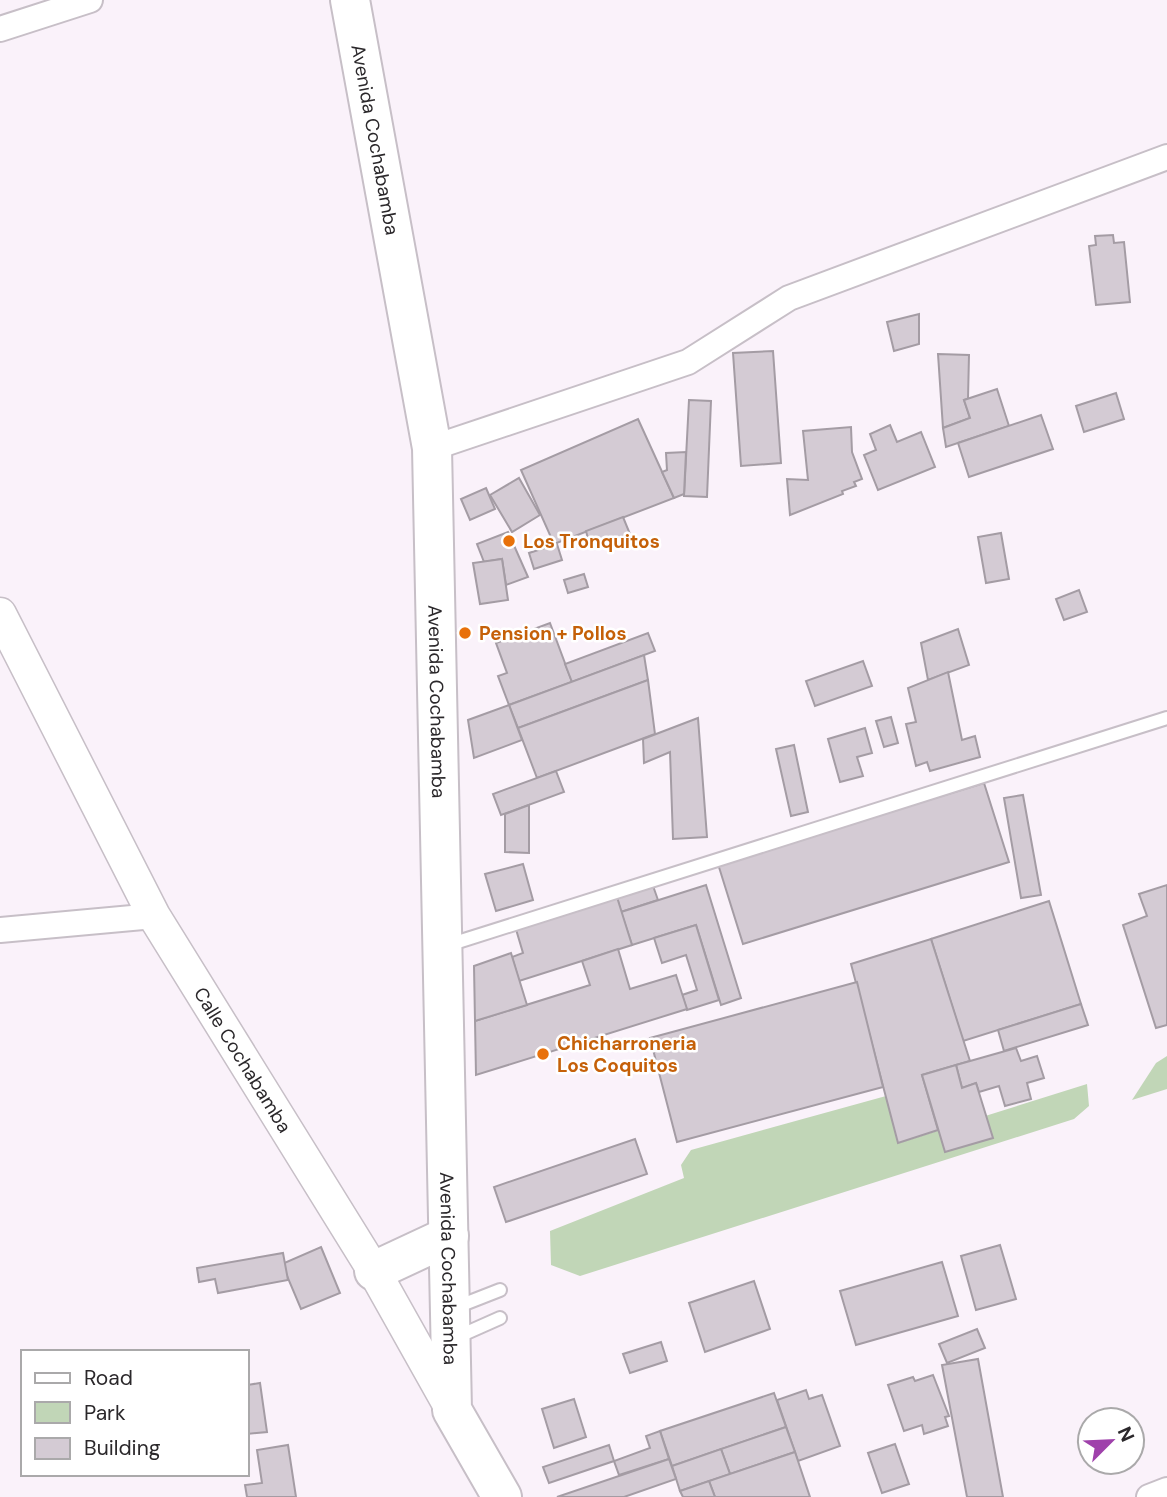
<svg xmlns="http://www.w3.org/2000/svg" width="1167" height="1497" font-family="'DM Sans',sans-serif">
<rect width="100%" height="100%" fill="#faf2fa"/>
<g fill="#c1d6b7">
<polygon points="1167,1056 1167,1089 1132,1100 1156,1063"/>
<polygon points="1087,1084 1089,1106 1074,1119 580,1276 551,1265 550,1231 684,1178 681,1165 691,1150 886,1096 899,1143"/>
</g>
<g fill="#d4cbd4" stroke="#a49ca4" stroke-width="2">
<polygon points="1113,235 1114,243 1124,242 1130,302 1096,305 1089,246 1096,245 1095,236"/>
<polygon points="919,314 919,344 894,351 887,322"/>
<polygon points="773,351 781,463 741,466 733,353"/>
<polygon points="938,354 969,355 968,399 964,400 970,418 943,428"/>
<polygon points="997,389 1009,426 946,447 943,428 970,418 964,400"/>
<polygon points="1116,393 1124,419 1084,432 1076,406"/>
<polygon points="689,400 711,401 707,497 684,496"/>
<polygon points="1041,415 1053,449 969,477 958,443"/>
<polygon points="638,419 674,498 554,544 521,470"/>
<polygon points="890,425 897,442 921,432 935,467 878,490 864,455 876,450 870,434"/>
<polygon points="851,427 852,452 862,479 854,482 856,486 842,491 843,494 790,515 787,479 808,480 803,431"/>
<polygon points="686,452 684,494 674,498 662,472 667,470 666,453"/>
<polygon points="519,478 540,515 512,532 490,495"/>
<polygon points="486,488 495,509 470,520 461,499"/>
<polygon points="623,517 630,534 590,546 586,531"/>
<polygon points="508,532 528,577 506,585 502,559 484,562 477,544"/>
<polygon points="1001,533 1009,579 986,583 978,537"/>
<polygon points="557,544 562,560 534,569 529,553"/>
<polygon points="502,559 508,600 480,604 473,563"/>
<polygon points="584,574 588,587 568,593 564,580"/>
<polygon points="1079,590 1087,612 1064,620 1056,599"/>
<polygon points="550,623 572,682 509,705 498,676 507,673 496,643"/>
<polygon points="958,629 969,665 928,680 921,643"/>
<polygon points="648,633 655,651 572,682 565,664"/>
<polygon points="644,655 648,680 518,728 509,705"/>
<polygon points="863,661 872,686 815,706 806,681"/>
<polygon points="948,672 962,740 975,736 980,757 930,771 927,762 916,766 906,724 916,722 908,688"/>
<polygon points="648,680 655,734 537,778 518,728"/>
<polygon points="509,705 522,740 474,758 468,720"/>
<polygon points="891,717 898,743 884,747 876,721"/>
<polygon points="698,718 707,837 673,839 670,752 644,763 643,739"/>
<polygon points="865,728 872,753 857,757 863,776 840,782 828,739"/>
<polygon points="794,745 808,812 791,816 776,749"/>
<polygon points="556,771 564,792 501,815 493,794"/>
<polygon points="984,783 1009,862 743,944 718,864"/>
<polygon points="1023,795 1041,895 1021,898 1004,798"/>
<polygon points="529,805 529,853 505,852 505,814"/>
<polygon points="523,864 533,900 496,911 485,874"/>
<polygon points="652,883 658,900 621,912 616,894"/>
<polygon points="706,885 741,998 721,1005 696,925 632,945 621,912"/>
<polygon points="1167,885 1167,1025 1156,1028 1123,925 1147,916 1139,894"/>
<polygon points="616,894 632,945 519,981 512,957 523,953 515,926"/>
<polygon points="1049,901 1081,1004 963,1041 931,939"/>
<polygon points="696,925 719,1000 687,1010 682,995 697,990 686,955 662,963 654,938"/>
<polygon points="931,939 970,1061 922,1075 938,1130 898,1143 851,964"/>
<polygon points="618,949 630,989 676,975 687,1009 476,1075 475,1021 590,985 582,961"/>
<polygon points="511,953 527,1005 475,1021 474,966"/>
<polygon points="857,982 883,1087 677,1142 650,1038"/>
<polygon points="1081,1004 1088,1025 1004,1051 998,1030"/>
<polygon points="1016,1048 1021,1061 1037,1056 1044,1078 1027,1083 1031,1099 1005,1106 999,1086 979,1092 976,1083 962,1088 956,1065"/>
<polygon points="956,1065 962,1088 976,1083 993,1138 945,1152 922,1075"/>
<polygon points="635,1139 647,1174 506,1222 494,1187"/>
<polygon points="1000,1245 1016,1299 976,1310 961,1256"/>
<polygon points="321,1247 340,1293 301,1309 282,1264"/>
<polygon points="283,1253 288,1280 218,1293 215,1279 199,1282 197,1268"/>
<polygon points="942,1262 958,1316 856,1345 840,1291"/>
<polygon points="754,1281 770,1329 705,1352 689,1303"/>
<polygon points="977,1329 985,1348 947,1363 939,1344"/>
<polygon points="661,1342 667,1361 630,1373 623,1354"/>
<polygon points="978,1359 1003,1497 967,1497 942,1365"/>
<polygon points="933,1375 949,1416 945,1417 948,1426 924,1434 922,1425 904,1431 888,1385 913,1377 915,1381"/>
<polygon points="260,1383 267,1432 247,1434 247,1385"/>
<polygon points="806,1390 809,1399 822,1395 840,1446 798,1461 777,1400"/>
<polygon points="774,1393 786,1427 672,1466 660,1431"/>
<polygon points="574,1399 586,1437 554,1448 542,1409"/>
<polygon points="786,1427 795,1452 730,1474 721,1449"/>
<polygon points="660,1431 669,1459 619,1475 614,1461 650,1448 646,1436"/>
<polygon points="895,1444 909,1484 882,1493 868,1453"/>
<polygon points="288,1445 296,1497 247,1497 245,1485 262,1483 257,1450"/>
<polygon points="609,1445 614,1461 549,1483 543,1467"/>
<polygon points="721,1449 730,1474 680,1491 672,1466"/>
<polygon points="795,1452 810,1497 715,1497 709,1481"/>
<polygon points="669,1459 676,1479 624,1497 557,1497"/>
<polygon points="709,1481 715,1497 683,1497 680,1491"/>
</g>
<g fill="none" stroke-linecap="round" stroke-linejoin="round">
<g stroke="#c7bfc7" stroke-width="16">
<g id="service">
<polyline points="445,946 1167,718"/>
<polyline points="454,1308 500,1290"/>
<polyline points="455,1338 500,1318"/>
</g>
</g>
<g stroke="#c7bfc7" stroke-width="28">
<g id="minor">
<polyline points="0,29 90,0"/>
<polyline points="432,448 688,362 789,298 1167,157"/>
<polyline points="0,930 154,916"/>
<polyline points="1149,1497 1167,1490"/>
</g>
</g>
<g stroke="#c7bfc7" stroke-width="35">
<g id="tertiary">
<path id="s1" d="M0 614 154 916 374 1271 452 1410"/>
</g>
</g>
<g stroke="#c7bfc7" stroke-width="42">
<g id="primary">
<path id="s2" d="M350 0 432 448 452 1410 502 1497"/>
<polyline points="374,1271 449,1236"/>
</g>
</g>
<use href="#service" stroke="#fff" stroke-width="12"/>
<use href="#minor" stroke="#fff" stroke-width="24"/>
<use href="#tertiary" stroke="#fff" stroke-width="32"/>
<use href="#primary" stroke="#fff" stroke-width="38"/>
</g>
<g fill="#e8710a" stroke="#fff" stroke-width="2.5">
<circle cx="509" cy="541" r="7"/>
<circle cx="465" cy="633" r="7"/>
<circle cx="543" cy="1054" r="7"/>
</g>
<g text-anchor="middle" dominant-baseline="central" stroke-width="5" stroke-linejoin="round" paint-order="stroke">
<g font-size="19" fill="#2b282b" stroke="#fff">
<text stroke="none"><textPath href="#s2" startOffset="142">Avenida Cochabamba</textPath></text>
<text stroke="none"><textPath href="#s2" startOffset="709">Avenida Cochabamba</textPath></text>
<text stroke="none"><textPath href="#s1" startOffset="508">Calle Cochabamba</textPath></text>
<text stroke="none"><textPath href="#s2" startOffset="1276">Avenida Cochabamba</textPath></text>
</g>
<g font-size="19" font-weight="bold" fill="#c56008" stroke="#fff" text-anchor="start">
<text x="523" y="541">Los Tronquitos</text>
<text x="479" y="633">Pension + Pollos</text>
<text x="557" y="1043">Chicharroneria<tspan x="557" dy="22">Los Coquitos</tspan></text>
</g>
</g>
<rect x="21" y="1350" width="228" height="126" fill="#ffffff" stroke="#aaa9aa" stroke-width="2"/>
<rect x="35" y="1373" width="35" height="10" fill="#ffffff" stroke="#aaa9aa" stroke-width="2"/>
<text x="84" y="1385" font-size="21" fill="#2b282b">Road</text>
<rect x="35" y="1402" width="35" height="21" fill="#c1d6b7" stroke="#aaa9aa" stroke-width="2"/>
<text x="84" y="1420" font-size="21" fill="#2b282b">Park</text>
<rect x="35" y="1438" width="35" height="21" fill="#d4cbd4" stroke="#aaa9aa" stroke-width="2"/>
<text x="84" y="1455" font-size="21" fill="#2b282b">Building</text>
<g transform="translate(1111 1441) rotate(66)"><circle r="33" fill="#ffffff" stroke="#aaa9aa" stroke-width="2"/>
<path d="M0-5L12 26L0 18L-12 26Z" fill="#9f41ab"/>
<text y="-10" font-size="19" font-weight="bold" text-anchor="middle" fill="#2b282b">N</text>
</g>
</svg>
